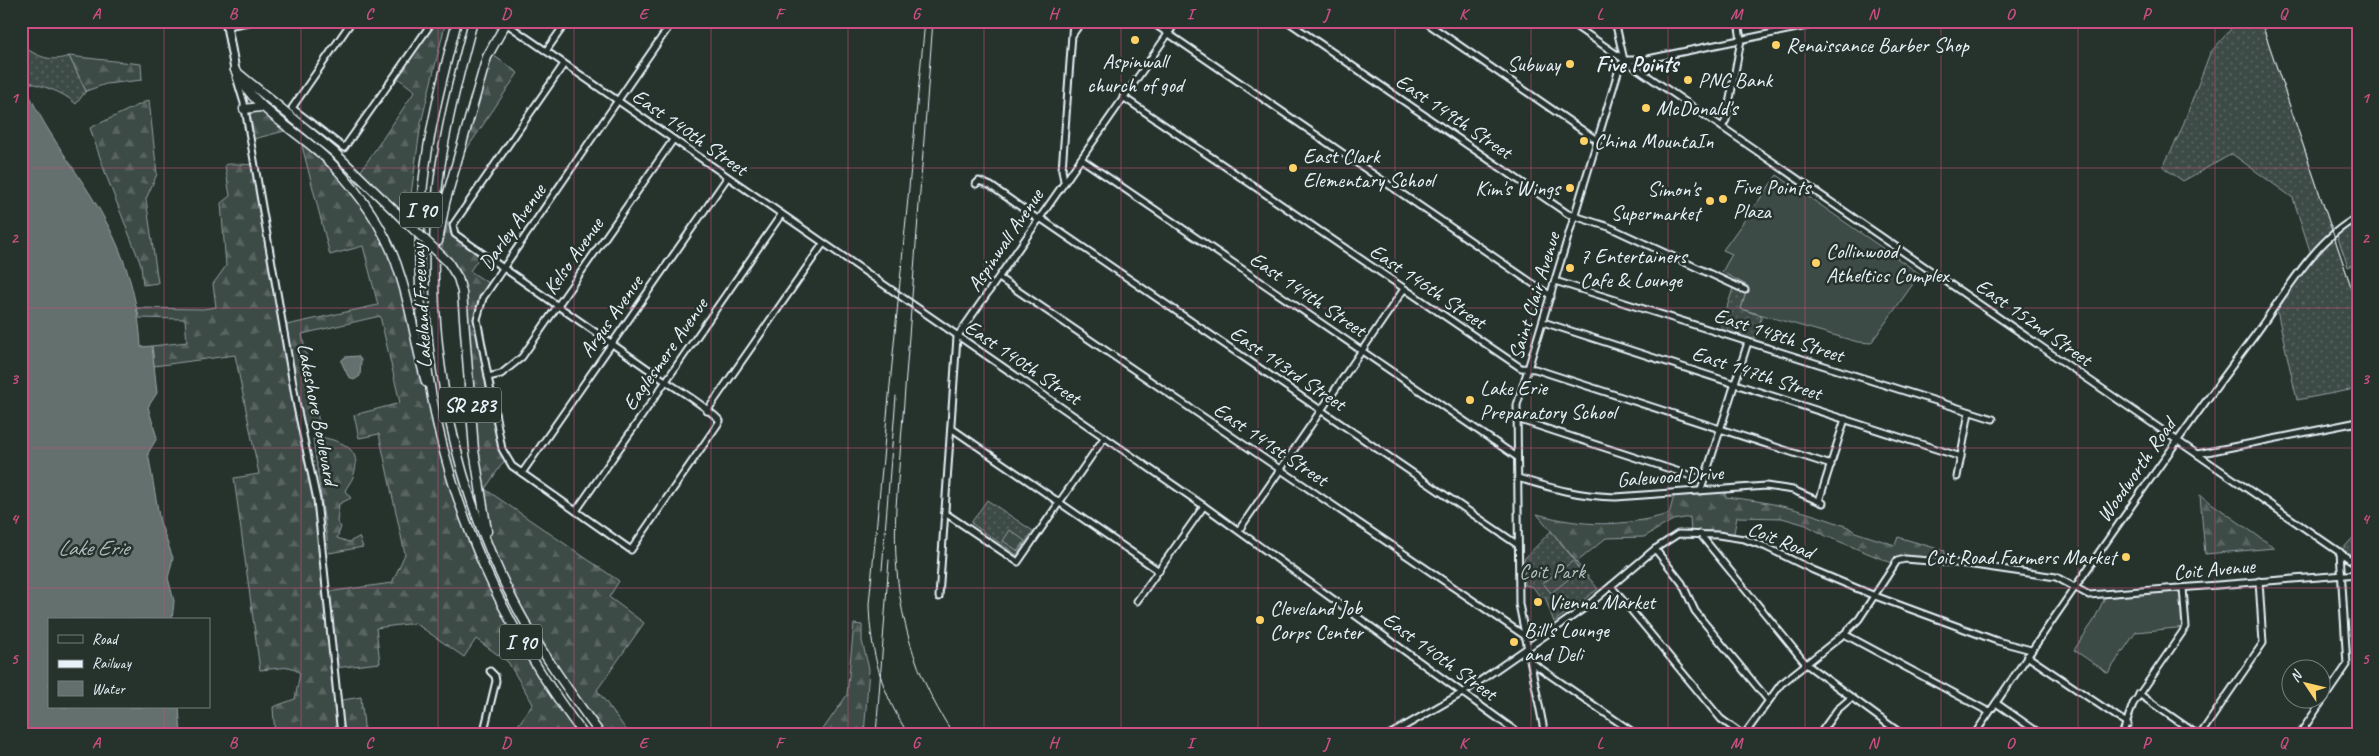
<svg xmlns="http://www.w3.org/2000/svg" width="2379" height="756" font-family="Caveat,sans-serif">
<defs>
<pattern id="grass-dots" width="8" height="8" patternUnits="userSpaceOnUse" patternTransform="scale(1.25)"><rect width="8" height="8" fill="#3e4b47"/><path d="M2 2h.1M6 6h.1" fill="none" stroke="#5a6562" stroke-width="1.8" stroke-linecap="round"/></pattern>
<pattern id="forest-firs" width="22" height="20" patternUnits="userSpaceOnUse" patternTransform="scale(1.25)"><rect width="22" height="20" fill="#3e4b47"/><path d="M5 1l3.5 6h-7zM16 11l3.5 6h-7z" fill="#5a6562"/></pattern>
</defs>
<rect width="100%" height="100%" fill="#26332d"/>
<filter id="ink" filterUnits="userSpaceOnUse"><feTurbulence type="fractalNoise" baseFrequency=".02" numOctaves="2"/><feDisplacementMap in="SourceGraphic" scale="10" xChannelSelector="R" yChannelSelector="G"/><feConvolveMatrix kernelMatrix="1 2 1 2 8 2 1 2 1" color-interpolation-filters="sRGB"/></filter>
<g filter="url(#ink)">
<g fill="url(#grass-dots)" stroke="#939ea0">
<polygon points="2238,21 2261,21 2358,307 2358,400 2355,389 2297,400 2276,306 2312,257 2293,198 2232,154 2183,181 2163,167 2180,133 2210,53"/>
<path d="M21 45C37 56 50 63 69 56L86 91 76 104C61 90 41 86 21 80Z"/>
<polygon points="2358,217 2358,263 2348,267 2336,232"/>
<polygon points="1736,279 1748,286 1741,309 1762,316 1753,343 1719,332"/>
<polygon points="987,500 1033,531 1017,555 971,523"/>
<polygon points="1551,531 1598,589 1554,622 1545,597 1541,598 1533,587 1525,585 1524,559"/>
<polygon points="2358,532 2358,565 2340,552"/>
</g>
<g fill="url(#forest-firs)" stroke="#939ea0" fill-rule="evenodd">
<polygon points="433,21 446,21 421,123 407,223 358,175 415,91 395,76"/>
<polygon points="490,53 518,73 464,153 459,151"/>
<polygon points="69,56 141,64 142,80 106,84 86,91"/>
<polygon points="149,100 157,174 146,199 158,283 143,285 141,265 106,175 90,128"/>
<polygon points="257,106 292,129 250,140 244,109"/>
<path d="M299 134 358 195 393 255 440 438 491 586 584 735H511L533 704 508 662 476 639 464 657 415 623 376 628 380 663 334 668 337 701 361 697 365 735H275L273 707 295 699 300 673 290 667 260 670 234 478 259 474 235 355 154 366 152 346 187 342 185 319 139 318 137 308 203 309 216 307 213 284 226 266 221 203 230 196 225 165C235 162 244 166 254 164L282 326 378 305 363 246 330 255ZM380 316 400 403 354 415 359 438 379 434 405 554 392 583 327 592 317 500 301 427 319 423 302 334Z"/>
<polygon points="448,222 453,225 453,230 482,253 470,271 491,285 483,298 477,319 506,458 485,489 619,581 609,597 644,623 597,690 630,735 601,735 548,660 491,551 477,478 462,292 440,255"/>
<path d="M320 437C342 441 364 449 353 477 351 482 347 486 345 491L351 498 339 504 337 522 341 527 337 538 349 542 359 537 363 547 329 553 313 439Z"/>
<path d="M1726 488 1725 497C1771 501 1806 511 1848 527L1855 532 1895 545 1898 537 1945 551 1943 562 1905 559 1894 564 1826 536 1806 525 1782 518 1737 517 1733 538 1691 534 1690 517 1673 520 1644 537 1606 538 1577 562 1537 514C1584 527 1621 527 1669 514L1675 492Z"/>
<polygon points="2200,495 2275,548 2205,554"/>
<polygon points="854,624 862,625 862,641 869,669 864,735 819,735 847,695"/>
</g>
<g fill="#3e4b47" stroke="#939ea0">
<polygon points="1777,175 1920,274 1871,343 1858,342 1741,309 1748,286 1722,272 1732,254 1723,250"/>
<polygon points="1010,530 1025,541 1018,551 1003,541"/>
<polygon points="1573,561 1580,570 1551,593 1543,583"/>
<polygon points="2183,588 2186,627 2136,632 2108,673 2074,650 2093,622 2107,593"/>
</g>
<g fill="#636f6d" stroke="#98a3a5">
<path d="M27 90C49 139 86 181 110 229 128 265 139 306 141 347L152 346 157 393 148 407 157 438 148 453 160 522 173 558 168 578 174 601 172 620H49V707H179L181 735H21V91Z"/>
<polygon points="358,356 361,360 360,376 354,380 348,376 341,361 345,357"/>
</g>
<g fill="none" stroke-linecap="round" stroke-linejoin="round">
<g stroke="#e8f1f8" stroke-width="9">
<g id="minor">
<polyline points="352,21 292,108 344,148 433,21"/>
<polyline points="1150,21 1551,296"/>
<polyline points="1287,21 1568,214 1609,227 1745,290"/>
<polyline points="1424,21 1598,141"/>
<polyline points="1568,21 2358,565"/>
<polyline points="504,22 1204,506 1521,735"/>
<polyline points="227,26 254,21"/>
<polyline points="1073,34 1082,21"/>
<polyline points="546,51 567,21"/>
<polyline points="1624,60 1643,60 1831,21"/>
<path d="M564 64 453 225 455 234 499 265 508 271C558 306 608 341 658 376 675 388 707 406 720 421L631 550 512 466 502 449 477 319 483 298 506 264C562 183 616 102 673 21"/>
<polyline points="236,77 244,103 297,407 317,500 341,735"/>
<polyline points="1123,97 1521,368 1535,369 1831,465"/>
<polyline points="1722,127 1726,120 1741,40 1738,21"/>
<polyline points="1081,159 1517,457"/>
<polyline points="1064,181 1062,170 1073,21"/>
<polyline points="976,184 979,181 991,186 1039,220"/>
<polyline points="1040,218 1518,545"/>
<polyline points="999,278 1525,636"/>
<polyline points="1555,281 1993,419"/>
<polyline points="1543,322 1961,457"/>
<polyline points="488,377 501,374 522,357 673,140"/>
<polyline points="707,411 823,244"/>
<polyline points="1517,419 1704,480"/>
<polyline points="951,428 1159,571"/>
<polyline points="2197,454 2358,422"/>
<polyline points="522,473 727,178"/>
<polyline points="1957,477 1969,412"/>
<path d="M1518 478C1554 489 1578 496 1616 497L1766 486 1793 490 1823 503"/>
<polyline points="1701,490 1748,342"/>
<polyline points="1819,501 1845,419"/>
<polyline points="576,511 781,215"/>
<polyline points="945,513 1018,562 1104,438"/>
<polyline points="1239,530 1404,289"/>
<polyline points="1700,534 1806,664 1903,735"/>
<polyline points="1655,549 1682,583 1695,611 1703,621 1768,700"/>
<polyline points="1611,586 1721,719 1743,735"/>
<polyline points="939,597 957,337 1177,21"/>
<polyline points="1137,601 1204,506"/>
<polyline points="1844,634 1989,712"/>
<polyline points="2027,656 2128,724"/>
<polyline points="1531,662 1637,735"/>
<polyline points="2139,694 2198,735"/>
<polyline points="1996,703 2042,735"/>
<polyline points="483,735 496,681 495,676 490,671"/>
<polyline points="1389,735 1464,692 1586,607 1655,549 1678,534 1718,535 1744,539 1766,547 1813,570 1875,596 1997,641 2031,650"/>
<polyline points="1545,735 1519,604 1517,405 1619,69 1624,60 1615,21"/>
<polyline points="1744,735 1781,684 1844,634 1859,619 1897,561 1905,559 1967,564 2056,577 2089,595 2358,574"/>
<polyline points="1819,735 1837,710 1851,698"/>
<path d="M1974 735C2065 602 2155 468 2252 339 2282 299 2313 240 2358 217"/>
<polyline points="2122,735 2133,704 2186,627 2183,588"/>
<polyline points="2200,735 2263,643 2259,581"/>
<polyline points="2299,735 2347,665 2340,552"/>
</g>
</g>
<g stroke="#e8f1f8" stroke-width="11">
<polyline id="major" points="226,21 235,70"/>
</g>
<g stroke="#e8f1f8" stroke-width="11">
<g id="highway">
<path d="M457 21C443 75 429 129 423 184 404 387 462 574 584 735"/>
<path d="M473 21C457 82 440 144 436 207 425 353 456 505 530 631 552 668 576 701 601 735"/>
<path d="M235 70C255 112 301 132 333 165 363 197 389 235 401 278 412 312 416 348 426 382"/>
<polyline points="238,73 334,152 407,223"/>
<polyline points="244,109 261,107"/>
<polyline points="438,241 445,203 482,74 487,57 506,23"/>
<polyline points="448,262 458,278 462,292 474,450 487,531"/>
</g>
</g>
<use href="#minor" stroke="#26332d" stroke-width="5"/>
<use href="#major" stroke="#26332d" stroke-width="7"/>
<use href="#highway" stroke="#26332d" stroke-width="8"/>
<g stroke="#e8f1f8" stroke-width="1">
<path d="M933 21 896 507C892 590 906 664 954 735"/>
<polyline points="2261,21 2358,307"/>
<polyline points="882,570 896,396"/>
<polyline points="876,735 889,560"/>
<path d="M909 735C882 695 870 651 869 604L925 21"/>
</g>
<g stroke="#e8f1f8" stroke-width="11" stroke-linecap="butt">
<polyline id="highway-bridge" points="407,223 448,262"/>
</g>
<use href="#highway-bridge" stroke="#26332d" stroke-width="8"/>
</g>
</g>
<path fill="none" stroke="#cc4e82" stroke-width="1" stroke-opacity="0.55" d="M164 21V620M301 21V735M438 21V735M574 21V735M711 21V735M848 21V735M984 21V735M1121 21V735M1258 21V735M1395 21V735M1531 21V735M1668 21V735M1805 21V735M1941 21V735M2078 21V735M2215 21V735M21 168H2358M21 308H2358M21 448H2358M21 588H2358M164 707V735"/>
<g fill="#ffd166" stroke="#26332d" stroke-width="2">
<circle cx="1135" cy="40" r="5"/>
<circle cx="1776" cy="45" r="5"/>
<circle cx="1570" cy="64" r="5"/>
<circle cx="1688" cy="80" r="5"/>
<circle cx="1646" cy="108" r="5"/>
<circle cx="1584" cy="141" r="5"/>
<circle cx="1293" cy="168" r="5"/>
<circle cx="1570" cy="188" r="5"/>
<circle cx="1723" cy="199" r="5"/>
<circle cx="1710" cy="201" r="5"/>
<circle cx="1816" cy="263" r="5"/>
<circle cx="1570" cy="268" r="5"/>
<circle cx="1470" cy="400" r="5"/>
<circle cx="2126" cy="557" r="5"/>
<circle cx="1538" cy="602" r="5"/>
<circle cx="1260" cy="620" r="5"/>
<circle cx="1514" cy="642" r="5"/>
</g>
<g text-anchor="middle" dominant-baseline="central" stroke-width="5" stroke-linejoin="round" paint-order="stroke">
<g fill="#26332d" stroke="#aeb8bb" stroke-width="1">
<rect x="400" y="192.5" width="42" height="35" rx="4"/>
<rect x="439" y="387.5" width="62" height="35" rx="4"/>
<rect x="500" y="624.5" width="42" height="35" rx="4"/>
</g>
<g font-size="20" font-weight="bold" fill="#e8f1f8">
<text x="421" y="210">I 90</text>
<text x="470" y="405">SR 283</text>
<text x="521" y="642">I 90</text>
</g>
<g font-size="21" fill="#e8f1f8" stroke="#26332d" text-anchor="start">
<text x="1786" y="45">Renaissance Barber Shop</text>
<text x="1135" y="61" text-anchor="middle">Aspinwall<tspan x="1135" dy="24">church of god</tspan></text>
<text x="1560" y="64" text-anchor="end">Subway</text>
<text x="1698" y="80">PNC Bank</text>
<text x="1656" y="108">McDonald's</text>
<text x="1594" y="141">China MountaIn</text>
<text x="1303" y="156">East Clark<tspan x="1303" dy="24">Elementary School</tspan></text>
<text x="1733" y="187">Five Points<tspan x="1733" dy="24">Plaza</tspan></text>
<text x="1560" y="188" text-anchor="end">Kim's Wings</text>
<text x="1700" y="189" text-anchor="end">Simon's<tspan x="1700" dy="24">Supermarket</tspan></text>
<text x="1826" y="251">Collinwood<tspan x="1826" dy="24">Atheltics Complex</tspan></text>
<text x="1580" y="256">7 Entertainers<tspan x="1580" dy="24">Cafe &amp; Lounge</tspan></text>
<text x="1480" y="388">Lake Erie<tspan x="1480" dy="24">Preparatory School</tspan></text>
<text x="2116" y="557" text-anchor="end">Coit Road Farmers Market</text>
<text x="1548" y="602">Vienna Market</text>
<text x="1270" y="608">Cleveland Job<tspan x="1270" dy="24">Corps Center</tspan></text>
<text x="1524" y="630">Bill's Lounge<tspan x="1524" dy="24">and Deli</tspan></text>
</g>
<g font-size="21" fill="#e8f1f8" stroke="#26332d">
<text transform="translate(1454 116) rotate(34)">East 149th Street</text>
<text transform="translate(690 132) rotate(35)">East 140th Street</text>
<text transform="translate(512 227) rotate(-55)">Darley Avenue</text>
<text transform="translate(1005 240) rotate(-56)">Aspinwall Avenue</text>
<text transform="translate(573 256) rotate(-55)">Kelso Avenue</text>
<text transform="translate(1428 286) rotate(34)">East 146th Street</text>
<text transform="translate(1308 294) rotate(34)">East 144th Street</text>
<text transform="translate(1534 296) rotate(-73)">Saint Clair Avenue</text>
<text transform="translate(421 306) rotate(-93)">Lakeland Freeway</text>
<text transform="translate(611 316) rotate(-55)">Argus Avenue</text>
<text transform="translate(2034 322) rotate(35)">East 152nd Street</text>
<text transform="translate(1779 335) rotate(18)">East 148th Street</text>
<text transform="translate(665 354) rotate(-55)">Eaglesmere Avenue</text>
<text transform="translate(1023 362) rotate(34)">East 140th Street</text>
<text transform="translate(1288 368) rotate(34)">East 143rd Street</text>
<text transform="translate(1757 373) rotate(18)">East 147th Street</text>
<text transform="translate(318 414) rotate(79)">Lakeshore Boulevard</text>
<text transform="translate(1271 444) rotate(34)">East 141st Street</text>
<text transform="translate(2136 470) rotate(-55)">Woodworth Road</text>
<text transform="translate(1670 476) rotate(-4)">Galewood Drive</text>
<text transform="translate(1781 540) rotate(22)">Coit Road</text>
<text transform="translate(2214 569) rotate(-5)">Coit Avenue</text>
<text transform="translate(1440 656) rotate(36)">East 140th Street</text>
</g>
<g font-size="21" fill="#b5bfc3" stroke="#26332d">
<text x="1552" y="571">Coit Park</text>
</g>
<g font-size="22" font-weight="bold" fill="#e8f1f8" stroke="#26332d">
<text x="1637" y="65">Five Points</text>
</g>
<g font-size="22" font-style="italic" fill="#b3bdc0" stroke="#26332d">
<text x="93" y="548">Lake Erie</text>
</g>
</g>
<rect width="2379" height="756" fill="none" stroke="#26332d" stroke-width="55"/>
<rect x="48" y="618" width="162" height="90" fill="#26332d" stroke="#747f7e"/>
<rect x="58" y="635" width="25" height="8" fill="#26332d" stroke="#747f7e"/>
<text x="92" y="644" font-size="15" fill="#e8f1f8">Road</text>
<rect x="58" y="660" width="25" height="8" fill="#e8f1f8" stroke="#747f7e"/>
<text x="92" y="668" font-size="15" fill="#e8f1f8">Railway</text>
<rect x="58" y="681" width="25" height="15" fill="#636f6d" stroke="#747f7e"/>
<text x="92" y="694" font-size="15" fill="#e8f1f8">Water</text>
<g transform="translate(2306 684) rotate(305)"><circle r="24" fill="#26332d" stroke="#747f7e"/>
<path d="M0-4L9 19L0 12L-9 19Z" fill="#ffd166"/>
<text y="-8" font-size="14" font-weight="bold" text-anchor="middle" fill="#e8f1f8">N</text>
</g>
<rect x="28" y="28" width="2324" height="700" fill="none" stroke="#cc4e82" stroke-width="2"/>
<g font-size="16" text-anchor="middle" font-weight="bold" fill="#cc4e82">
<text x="96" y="19">A</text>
<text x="233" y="19">B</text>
<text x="369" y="19">C</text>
<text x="506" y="19">D</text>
<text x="643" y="19">E</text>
<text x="779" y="19">F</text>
<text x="916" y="19">G</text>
<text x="1053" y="19">H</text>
<text x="1190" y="19">I</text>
<text x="1326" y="19">J</text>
<text x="1463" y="19">K</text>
<text x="1600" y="19">L</text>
<text x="1736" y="19">M</text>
<text x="1873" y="19">N</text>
<text x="2010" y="19">O</text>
<text x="2146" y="19">P</text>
<text x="2283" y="19">Q</text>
<text x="14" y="103">1</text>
<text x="2365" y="103">1</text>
<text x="14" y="243">2</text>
<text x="2365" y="243">2</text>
<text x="14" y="384">3</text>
<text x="2365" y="384">3</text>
<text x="14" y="524">4</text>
<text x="2365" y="524">4</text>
<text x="14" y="664">5</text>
<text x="2365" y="664">5</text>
<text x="96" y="748">A</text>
<text x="233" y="748">B</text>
<text x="369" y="748">C</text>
<text x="506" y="748">D</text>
<text x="643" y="748">E</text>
<text x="779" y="748">F</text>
<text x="916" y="748">G</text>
<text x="1053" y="748">H</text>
<text x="1190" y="748">I</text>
<text x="1326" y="748">J</text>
<text x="1463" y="748">K</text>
<text x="1600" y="748">L</text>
<text x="1736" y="748">M</text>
<text x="1873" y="748">N</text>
<text x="2010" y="748">O</text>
<text x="2146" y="748">P</text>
<text x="2283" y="748">Q</text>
</g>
</svg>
